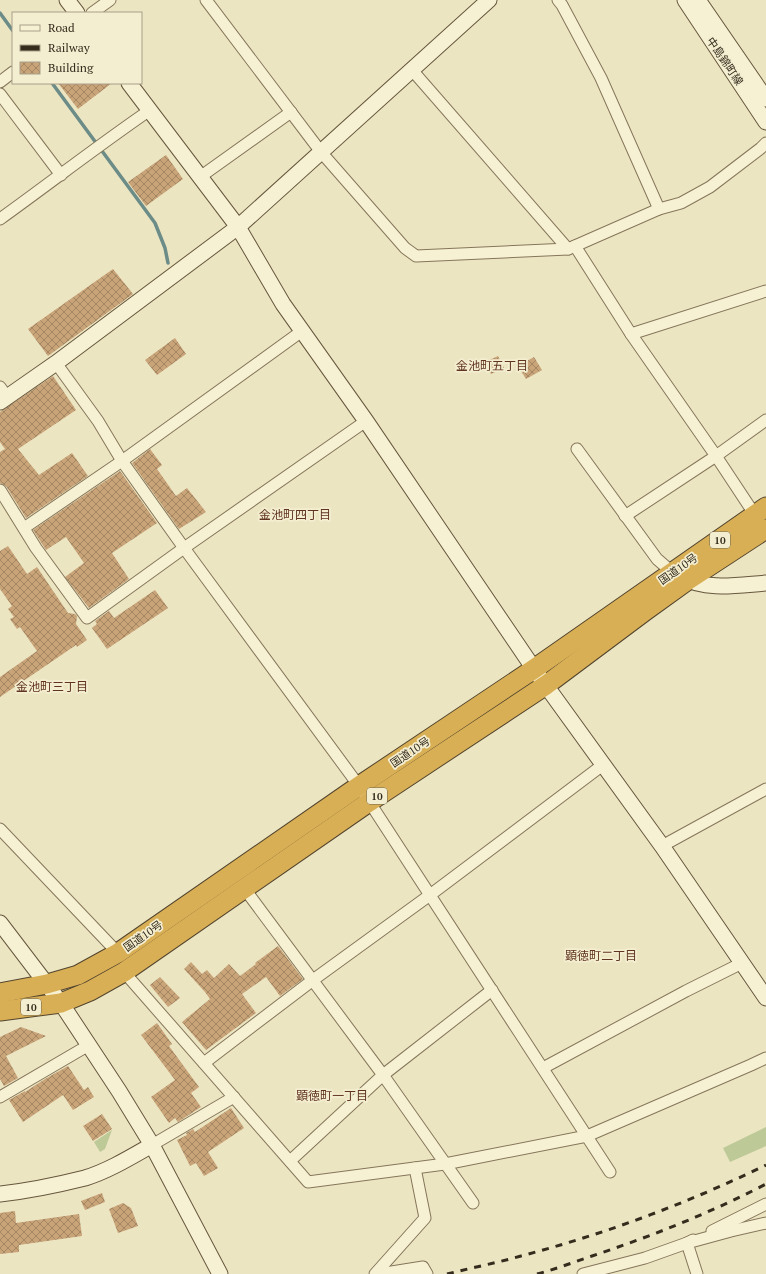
<svg xmlns="http://www.w3.org/2000/svg" width="766" height="1274" font-family="'PT Serif','Noto Sans JP',serif">
<defs>
<pattern id="building-cross-hatch" width="8" height="8" patternUnits="userSpaceOnUse"><rect width="8" height="8" fill="#c9a479"/><path d="M0 0l8 8M0 8l8-8" fill="none" stroke="#a48663"/></pattern>
</defs>
<rect width="100%" height="100%" fill="#ece5c2"/>
<g fill="#bdc996">
<polygon points="766,1127 766,1146 730,1162 723,1148"/>
<polygon points="112,1130 105,1149 100,1152 94,1142"/>
</g>
<g fill="none" stroke-linecap="round" stroke-linejoin="round">
<g stroke="#6c8c88" stroke-width="3.5">
<polyline points="0,13 13,31"/>
<polyline points="52,83 155,223 165,248 168,263"/>
</g>
</g>
<g fill="url(#building-cross-hatch)">
<polygon points="58,83 112,83 78,109"/>
<polygon points="166,155 183,179 146,206 128,182"/>
<polygon points="113,269 133,294 48,356 28,329"/>
<polygon points="175,338 186,354 157,375 145,360"/>
<polygon points="498,356 504,368 491,374 485,362"/>
<polygon points="534,357 542,370 526,379 518,366"/>
<polygon points="53,376 76,410 18,449 39,475 72,453 88,476 26,518 6,486 0,483 0,452 5,449 0,442 0,412"/>
<polygon points="150,449 162,465 157,469 176,496 187,488 206,512 179,529 132,463"/>
<polygon points="120,471 157,523 112,553 129,579 89,608 65,577 84,563 66,537 46,550 33,530"/>
<polygon points="8,546 27,574 37,567 68,613 75,614 77,616 76,624 87,640 77,647 76,645 0,697 0,677 37,651 20,627 17,629 10,619 14,617 8,609 12,606 0,589 0,551"/>
<polygon points="155,590 168,608 107,649 92,628 97,624 95,621 109,611 114,618"/>
<polygon points="278,946 303,979 280,996 266,977 242,994 256,1013 206,1050 182,1022 210,999 205,992 184,969 191,962 202,974 207,970 214,978 229,964 240,976 256,964 255,963"/>
<polygon points="160,977 180,998 168,1007 150,985"/>
<polygon points="157,1023 172,1044 169,1046 199,1087 191,1093 201,1107 178,1122 175,1118 169,1123 151,1097 175,1080 141,1035"/>
<polygon points="21,1027 46,1036 6,1056 18,1078 4,1086 0,1079 0,1037"/>
<polygon points="68,1066 84,1090 88,1087 94,1097 73,1110 63,1095 23,1122 9,1100 25,1091 25,1092 45,1079"/>
<polygon points="231,1108 244,1128 208,1152 218,1168 204,1176 196,1163 190,1166 177,1140 187,1135 186,1133 193,1129 195,1132"/>
<polygon points="102,1114 112,1129 93,1141 83,1126"/>
<polygon points="102,1193 105,1202 85,1210 81,1201"/>
<polygon points="123,1203 131,1208 138,1226 118,1233 109,1209"/>
<polygon points="15,1211 16,1223 79,1214 82,1236 19,1245 19,1252 0,1254 0,1213"/>
</g>
<g fill="none" stroke-linecap="round" stroke-linejoin="round">
<g stroke="#85765a" stroke-width="13">
<g id="street">
<polyline points="206,0 321,152 405,248 416,256 568,249 659,209 681,203 710,187 761,148 766,143"/>
<polyline points="558,0 562,5 601,78 659,209"/>
<polyline points="92,13 110,0"/>
<polyline points="412,70 568,249"/>
<polyline points="0,82 13,72"/>
<polyline points="0,94 61,175"/>
<polyline points="200,177 291,112"/>
<path d="M0 219C50 183 99 145 150 110"/>
<polyline points="575,246 631,334 716,456 755,515"/>
<polyline points="631,334 766,291"/>
<polyline points="56,363 98,421 122,461 184,548 366,421"/>
<polyline points="0,387 7,397"/>
<polyline points="577,449 657,559 673,573"/>
<polyline points="0,490 36,548 87,618 184,548 359,786 610,1172"/>
<polyline points="625,516 716,456 766,420"/>
<polyline points="24,528 122,461 302,331"/>
<polyline points="0,829 118,953"/>
<polyline points="662,846 766,789"/>
<polyline points="244,888 383,1075 473,1203"/>
<polyline points="124,972 308,1182 445,1164 587,1136 751,1065 766,1058"/>
<polyline points="204,1063 313,980 430,895 604,764"/>
<polyline points="543,1068 686,991 742,963"/>
<polyline points="0,1097 89,1045"/>
<polyline points="152,1145 234,1097"/>
<polyline points="290,1161 383,1075 492,990"/>
<polyline points="712,1231 766,1204"/>
<polyline points="693,1240 687,1243 697,1274"/>
<polyline points="375,1274 425,1218 415,1168"/>
<polyline points="379,1274 423,1267 427,1274"/>
<polyline points="583,1274 645,1258 687,1243 731,1231 766,1223"/>
</g>
</g>
<g stroke="#66573d" stroke-width="17">
<g id="secondary">
<polyline points="67,0 77,13"/>
<polyline points="685,0 766,122"/>
<polyline points="698,0 766,99"/>
<polyline points="129,83 238,227 283,304 366,421 534,669 662,846 766,998"/>
<polyline points="0,402 56,363 238,227 489,0"/>
<path d="M681 577C707 591 738 585 766 583"/>
<polyline points="0,923 61,1003 119,1091 152,1145 220,1274"/>
<path d="M0 1194C28 1191 57 1185 85 1178 108 1171 131 1157 152 1145"/>
</g>
</g>
<g stroke="#52442e" stroke-width="21">
<g id="highway">
<polyline points="0,993 47,984 78,975 118,953 359,786 534,669 766,507"/>
<polyline points="0,1011 61,1003 90,991 124,972 369,802 546,685 645,611 688,580 766,529"/>
</g>
</g>
<use href="#street" stroke="#f7f1d4" stroke-width="11"/>
<use href="#secondary" stroke="#f7f1d4" stroke-width="15"/>
<use href="#highway" stroke="#d9af55" stroke-width="19"/>
<g stroke="#352c1d" stroke-width="3" stroke-dasharray="7 7" stroke-linecap="butt">
<path d="M447 1274C471 1268 496 1263 521 1256 605 1234 688 1203 766 1165"/>
<path d="M537 1274C556 1269 574 1262 592 1256 652 1236 710 1213 766 1184"/>
</g>
</g>
<g text-anchor="middle" dominant-baseline="central" stroke-width="3.5" stroke-linejoin="round" paint-order="stroke">
<g fill="#f4eed1" stroke="#6e6653" stroke-width="1">
<rect x="710" y="532" width="20" height="16" rx="3"/>
<rect x="367" y="788" width="20" height="16" rx="3"/>
<rect x="21" y="999" width="20" height="16" rx="3"/>
</g>
<g font-size="10" font-weight="bold" fill="#352c1d">
<text x="720" y="540">10</text>
<text x="377" y="796">10</text>
<text x="31" y="1007">10</text>
</g>
<g font-size="11" fill="#352c1d" stroke="#f4eed1">
<text transform="translate(725 61) rotate(56)">中島錦町線</text>
<text transform="translate(678 569) rotate(-35)">国道10号</text>
<text transform="translate(410 752) rotate(-34)">国道10号</text>
<text transform="translate(143 936) rotate(-35)">国道10号</text>
</g>
<g font-size="12" fill="#60341f" stroke="#f4eed1">
<text x="492" y="365">金池町五丁目</text>
<text x="295" y="514">金池町四丁目</text>
<text x="52" y="686">金池町三丁目</text>
<text x="601" y="955">顕徳町二丁目</text>
<text x="332" y="1095">顕徳町一丁目</text>
</g>
</g>
<rect x="12" y="12" width="130" height="72" fill="#f4eed1" stroke="#a8a089"/>
<rect x="20" y="25" width="20" height="6" fill="#f7f1d4" stroke="#a8a089"/>
<text x="48" y="32" font-size="12" fill="#352c1d">Road</text>
<rect x="20" y="45" width="20" height="6" fill="#352c1d" stroke="#a8a089"/>
<text x="48" y="52" font-size="12" fill="#352c1d">Railway</text>
<rect x="20" y="62" width="20" height="12" fill="url(#building-cross-hatch)" stroke="#a8a089"/>
<text x="48" y="72" font-size="12" fill="#352c1d">Building</text>
</svg>
